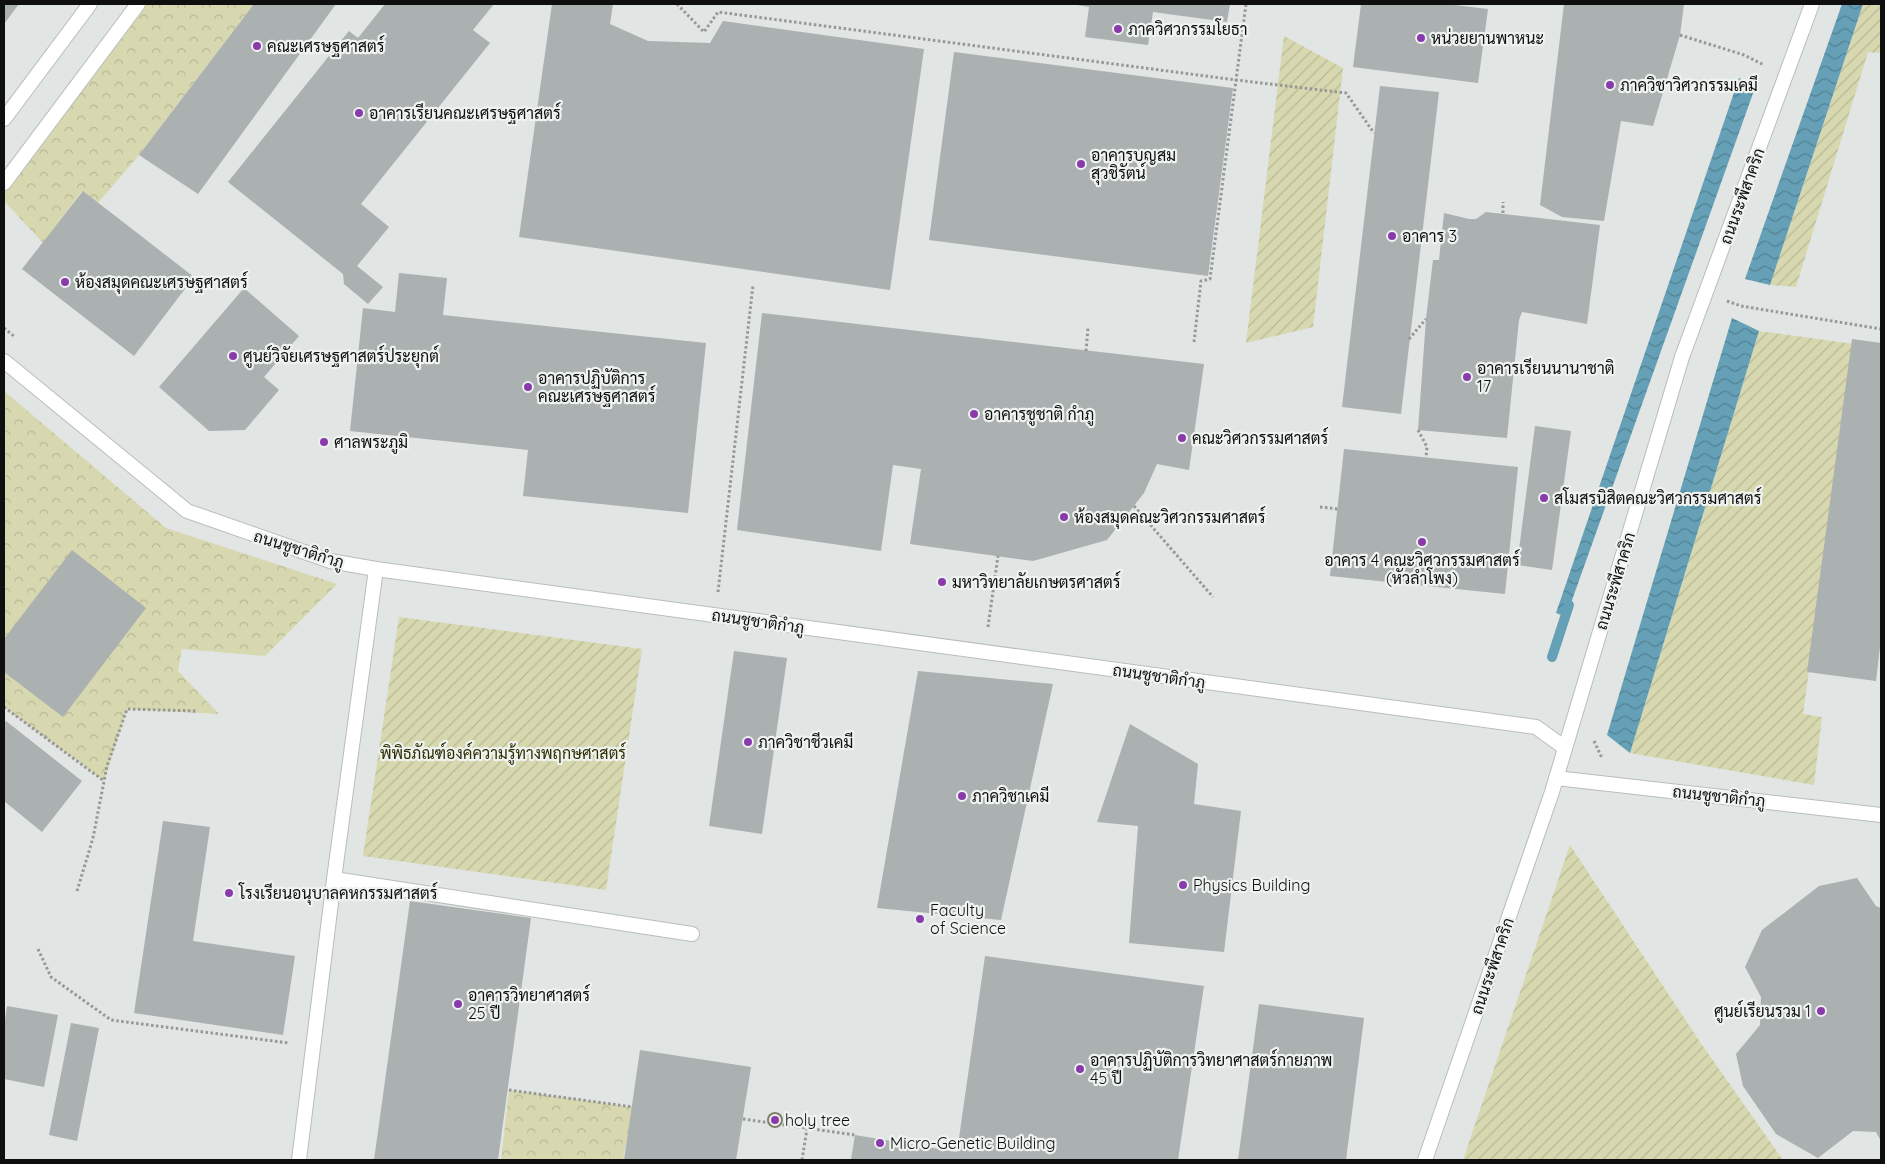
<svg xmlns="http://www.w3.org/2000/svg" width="1885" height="1164" font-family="Quicksand,Sarabun,sans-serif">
<defs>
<pattern id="park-crowns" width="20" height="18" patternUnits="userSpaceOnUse" patternTransform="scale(1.25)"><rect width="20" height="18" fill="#d8d8b0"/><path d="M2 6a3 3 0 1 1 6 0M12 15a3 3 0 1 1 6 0" fill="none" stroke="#b8b896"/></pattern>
<pattern id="garden-furrows" width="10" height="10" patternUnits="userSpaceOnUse" patternTransform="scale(1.25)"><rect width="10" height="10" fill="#d8d8b0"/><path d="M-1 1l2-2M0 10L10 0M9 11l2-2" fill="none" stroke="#b8b896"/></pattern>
<pattern id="water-waves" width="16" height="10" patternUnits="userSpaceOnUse" patternTransform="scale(1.25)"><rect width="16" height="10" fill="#66a0b7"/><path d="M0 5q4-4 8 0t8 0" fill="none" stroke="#528193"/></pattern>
</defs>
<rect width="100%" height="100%" fill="#e1e5e3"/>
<g fill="url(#park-crowns)">
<polygon points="138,4 254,4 139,155 98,203 82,191 43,243 4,201 4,183"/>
<polygon points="4,391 166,528 337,584 265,656 182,649 178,671 219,714 127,709 104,781 4,707 4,482 6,477 4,476"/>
<polygon points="509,1090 633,1107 623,1160 501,1160"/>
</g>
<g fill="url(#garden-furrows)">
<polygon points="1863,4 1881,4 1881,53 1868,52 1796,287 1770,285"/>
<polygon points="1284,36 1343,68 1313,327 1246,343"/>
<polygon points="1759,331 1854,344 1803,714 1822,717 1814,785 1630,753"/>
<polygon points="399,617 642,649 606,890 363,856"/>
<polygon points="1570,845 1700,1042 1783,1160 1463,1160"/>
</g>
<g fill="url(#water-waves)">
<polygon points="1842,4 1863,4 1770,285 1745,279"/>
<polygon points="1739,78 1756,85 1566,617 1556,613"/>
<polygon points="1732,318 1759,331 1630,753 1607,735"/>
</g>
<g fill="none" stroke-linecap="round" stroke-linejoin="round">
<polyline stroke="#66a0b7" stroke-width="10" points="1552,657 1569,605"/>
</g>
<g fill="#abb0b0">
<polygon points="4,4 19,4 4,24"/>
<polygon points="254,4 336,4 198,194 139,155"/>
<polygon points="385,4 494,4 473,30 490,43 361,204 389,227 357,266 383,287 368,304 344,284 343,274 228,182 349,31 358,38"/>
<polygon points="552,4 613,4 610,24 648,41 710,43 723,21 924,49 890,290 519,237"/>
<polygon points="1071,4 1230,4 1227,22 1153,12 1148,45 1085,37 1089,7"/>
<polygon points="1361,4 1447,4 1488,9 1478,83 1353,67"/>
<polygon points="1564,4 1684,4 1680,35 1653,126 1621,121 1604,221 1562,217 1540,205"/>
<polygon points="954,52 1233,88 1208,276 929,240"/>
<polygon points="1380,86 1439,92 1401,414 1342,407"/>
<polygon points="83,191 194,277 134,356 22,269"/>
<polygon points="1486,212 1600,225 1587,324 1522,312 1519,320 1507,438 1418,430 1426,319 1433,260 1439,260 1444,213 1469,219 1476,219"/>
<polygon points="399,273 447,278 443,315 706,343 688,513 523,496 528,450 350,431 363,308 395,312"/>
<polygon points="244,288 299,336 264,377 279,390 245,430 209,431 159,387"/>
<polygon points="762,313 1204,364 1189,470 1157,464 1144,493 1107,540 1033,561 910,544 921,469 893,465 881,551 737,530"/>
<polygon points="1852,339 1881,343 1881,638 1876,681 1807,672"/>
<polygon points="1535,426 1571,431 1552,570 1517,565"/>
<polygon points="1344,449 1518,467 1505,594 1330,576"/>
<polygon points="72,550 146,608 63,717 4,672 4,639"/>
<polygon points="734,651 787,658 762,834 709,826"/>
<polygon points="918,671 1053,684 1001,920 877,908"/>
<polygon points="6,721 82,781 42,832 4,801 4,723"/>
<polygon points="1130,724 1198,764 1194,804 1241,811 1224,952 1129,943 1138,826 1097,822"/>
<polygon points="163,821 210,827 193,941 295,956 283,1035 134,1013"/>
<polygon points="1857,878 1876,906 1881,908 1881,1141 1876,1132 1853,1131 1818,1158 1776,1134 1743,1086 1736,1054 1760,1025 1761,997 1745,967 1762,930 1819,886"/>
<polygon points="410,901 531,918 498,1160 374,1160"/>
<polygon points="985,956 1204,986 1178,1160 851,1160 855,1135 957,1152"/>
<polygon points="1259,1004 1364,1018 1346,1160 1238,1160"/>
<polygon points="7,1006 58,1015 44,1087 4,1079 4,1026"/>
<polygon points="71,1023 99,1028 77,1141 49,1135"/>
<polygon points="640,1050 751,1067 736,1160 624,1160"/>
</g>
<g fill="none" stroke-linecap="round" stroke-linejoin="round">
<g stroke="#b9bdbb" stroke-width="16">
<g id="lane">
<polyline points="4,119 90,4"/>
<polyline points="4,183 138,4"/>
<polyline points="4,361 187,511 330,561 376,569 1536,727 1565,748"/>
<polyline points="1556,778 1881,815"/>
<polyline points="334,879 692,934"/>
<polyline points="299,1160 334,879 376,569"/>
<polyline points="1425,1160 1552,792 1682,357 1812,4"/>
</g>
</g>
<g stroke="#959897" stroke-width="3" stroke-dasharray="2.5 2.5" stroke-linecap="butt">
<polyline points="677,4 704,32 718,12 1236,80 1346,93 1374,133"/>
<polyline points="1680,35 1744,55 1764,65"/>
<polyline points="1503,213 1503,202"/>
<polyline points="1727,301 1741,306 1881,329"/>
<polyline points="4,328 15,337"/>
<polyline points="1409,339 1426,319"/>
<polyline points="1194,342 1201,281 1210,279 1246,4"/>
<polyline points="1086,351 1088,328"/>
<polyline points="1418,430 1427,447 1426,457"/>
<polyline points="1134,506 1213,597"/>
<polyline points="1320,507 1338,509"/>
<polyline points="718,592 753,285"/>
<polyline points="988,627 998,556"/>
<polyline points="4,707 104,781"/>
<polyline points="1594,741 1602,758"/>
<polyline points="77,891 93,838 107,766 127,709 196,711"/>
<polyline points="38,949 51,977 111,1020 289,1043"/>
<polyline points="509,1090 633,1107"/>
<polyline points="743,1119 855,1135"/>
<polyline points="802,1160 807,1129"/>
</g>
<use href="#lane" stroke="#fff" stroke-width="14"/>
</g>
<circle fill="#808169" cx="775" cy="1120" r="8"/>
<g fill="#893bac" stroke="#eef3f0" stroke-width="2">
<circle cx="1118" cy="29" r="5"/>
<circle cx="1421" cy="38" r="5"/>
<circle cx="257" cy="46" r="5"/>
<circle cx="1610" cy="85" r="5"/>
<circle cx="359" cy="113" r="5"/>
<circle cx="1081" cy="164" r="5"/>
<circle cx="1392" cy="236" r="5"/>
<circle cx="65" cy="282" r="5"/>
<circle cx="233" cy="356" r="5"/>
<circle cx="1467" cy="377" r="5"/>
<circle cx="528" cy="387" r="5"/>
<circle cx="974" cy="414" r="5"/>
<circle cx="1182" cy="438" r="5"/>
<circle cx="324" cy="442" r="5"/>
<circle cx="1544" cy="498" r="5"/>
<circle cx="1064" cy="517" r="5"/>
<circle cx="1422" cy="542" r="5"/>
<circle cx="942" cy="582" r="5"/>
<circle cx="748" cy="742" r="5"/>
<circle cx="962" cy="796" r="5"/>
<circle cx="1183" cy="885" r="5"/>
<circle cx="229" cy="893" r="5"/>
<circle cx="920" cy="919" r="5"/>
<circle cx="458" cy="1004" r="5"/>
<circle cx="1821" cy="1011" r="5"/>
<circle cx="1080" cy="1069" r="5"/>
<circle cx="775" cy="1120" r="5"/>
<circle cx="880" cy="1143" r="5"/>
</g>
<g text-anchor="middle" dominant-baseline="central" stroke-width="4.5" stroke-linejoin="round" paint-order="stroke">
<g font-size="16" fill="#0e0f0e" stroke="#eef3f0" text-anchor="start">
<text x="1128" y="29">ภาควิศวกรรมโยธา</text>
<text x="1431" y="38">หน่วยยานพาหนะ</text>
<text x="267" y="46">คณะเศรษฐศาสตร์</text>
<text x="1620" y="85">ภาควิชาวิศวกรรมเคมี</text>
<text x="369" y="113">อาคารเรียนคณะเศรษฐศาสตร์</text>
<text x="1091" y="155">อาคารบุญสม<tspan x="1091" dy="18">สุวชิรัตน์</tspan></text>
<text x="1402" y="236">อาคาร 3</text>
<text x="75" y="282">ห้องสมุดคณะเศรษฐศาสตร์</text>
<text x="243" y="356">ศูนย์วิจัยเศรษฐศาสตร์ประยุกต์</text>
<text x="1477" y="368">อาคารเรียนนานาชาติ<tspan x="1477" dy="18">17</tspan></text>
<text x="538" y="378">อาคารปฏิบัติการ<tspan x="538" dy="18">คณะเศรษฐศาสตร์</tspan></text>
<text x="984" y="414">อาคารชูชาติ กำภู</text>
<text x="1192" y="438">คณะวิศวกรรมศาสตร์</text>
<text x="334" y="442">ศาลพระภูมิ</text>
<text x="1554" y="498">สโมสรนิสิตคณะวิศวกรรมศาสตร์</text>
<text x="1074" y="517">ห้องสมุดคณะวิศวกรรมศาสตร์</text>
<text x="1422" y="560" text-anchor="middle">อาคาร 4 คณะวิศวกรรมศาสตร์<tspan x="1422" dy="18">(หัวลำโพง)</tspan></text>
<text x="952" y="582">มหาวิทยาลัยเกษตรศาสตร์</text>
<text x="758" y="742">ภาควิชาชีวเคมี</text>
<text x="972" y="796">ภาควิชาเคมี</text>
<text x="1193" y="885">Physics Building</text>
<text x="239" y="893">โรงเรียนอนุบาลคหกรรมศาสตร์</text>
<text x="930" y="910">Faculty<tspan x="930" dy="18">of Science</tspan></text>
<text x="468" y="995">อาคารวิทยาศาสตร์<tspan x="468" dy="18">25 ปี</tspan></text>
<text x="1811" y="1011" text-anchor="end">ศูนย์เรียนรวม 1</text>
<text x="1090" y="1060">อาคารปฏิบัติการวิทยาศาสตร์กายภาพ<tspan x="1090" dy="18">45 ปี</tspan></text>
<text x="785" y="1120">holy tree</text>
<text x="890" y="1143">Micro-Genetic Building</text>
</g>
<g font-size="16" fill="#0e0f0e" stroke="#eef3f0">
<text transform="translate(1742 196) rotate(-70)">ถนนระพีสาคริก</text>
<text transform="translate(299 549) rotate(17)">ถนนชูชาติกำภู</text>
<text transform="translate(1615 581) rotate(-73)">ถนนระพีสาคริก</text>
<text transform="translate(758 621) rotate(8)">ถนนชูชาติกำภู</text>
<text transform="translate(1159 676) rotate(8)">ถนนชูชาติกำภู</text>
<text transform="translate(1719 796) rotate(6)">ถนนชูชาติกำภู</text>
<text transform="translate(1492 966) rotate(-71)">ถนนระพีสาคริก</text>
</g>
<g font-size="16" fill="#313005" stroke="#eef3f0">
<text x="503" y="753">พิพิธภัณฑ์องค์ความรู้ทางพฤกษศาสตร์</text>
</g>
</g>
<rect width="1885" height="1164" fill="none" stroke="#0e0f0e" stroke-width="10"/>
</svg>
